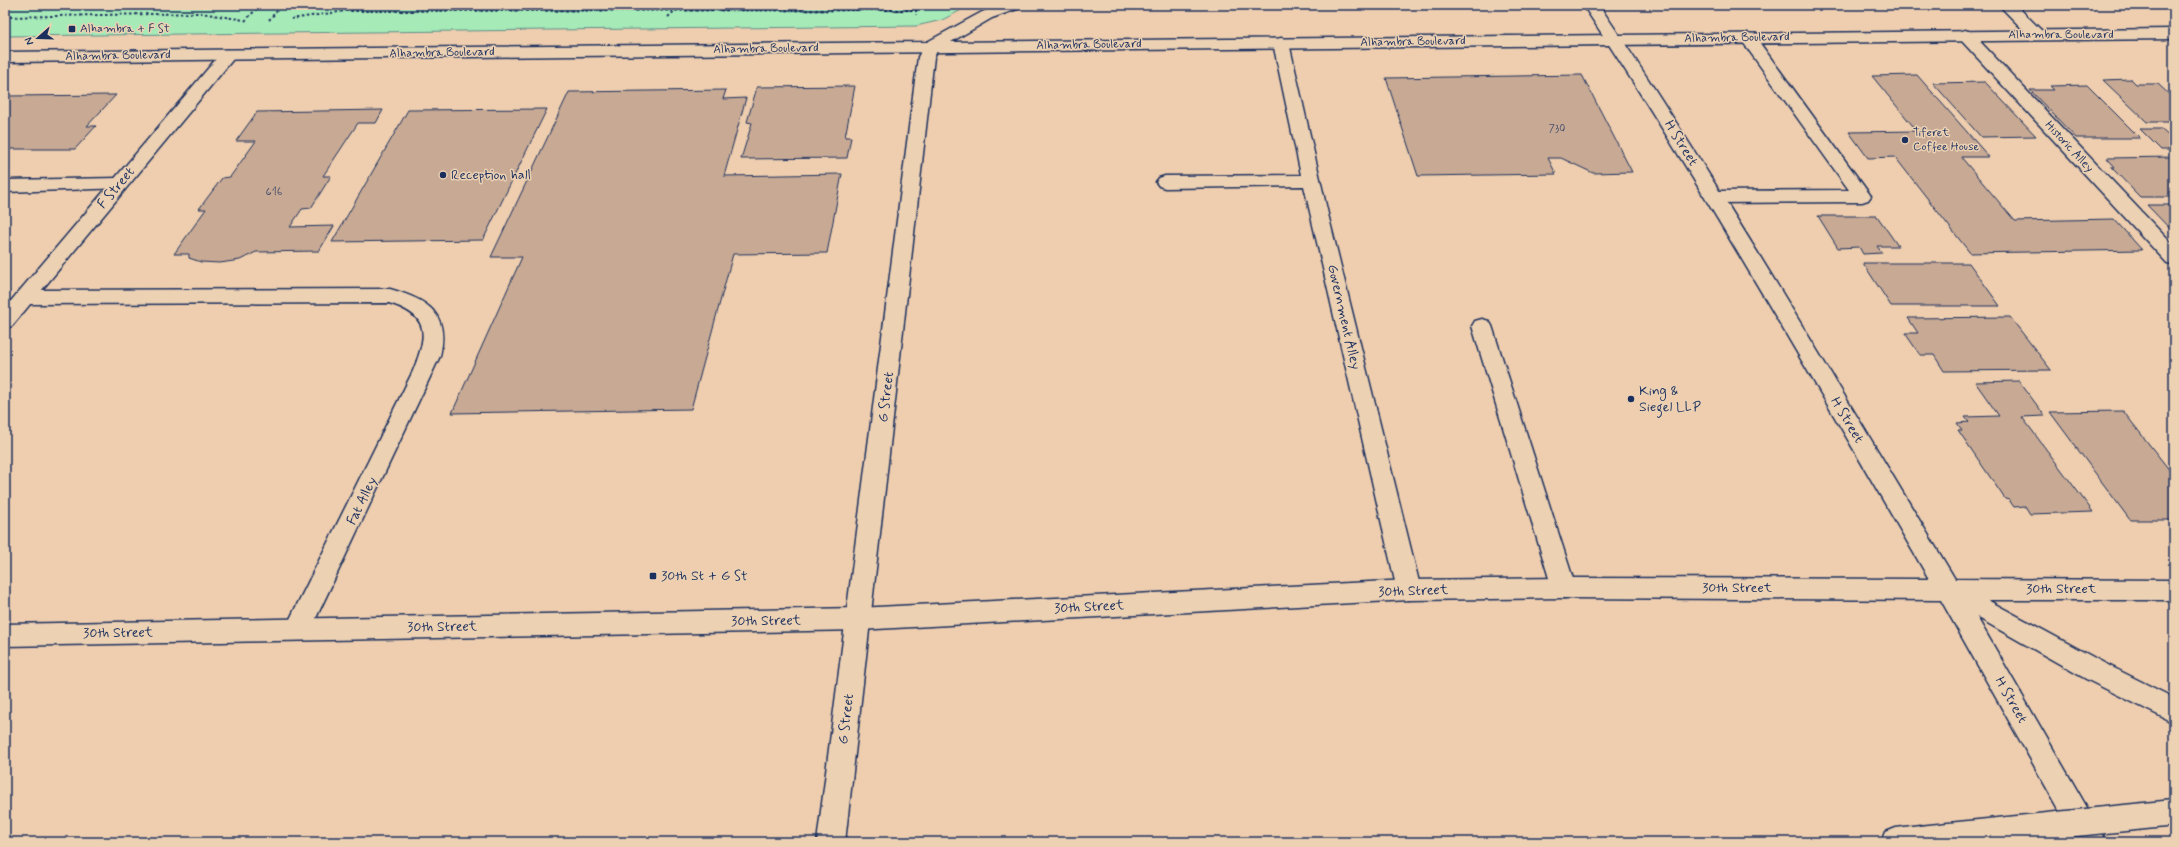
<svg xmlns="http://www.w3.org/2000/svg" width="2179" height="847" font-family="Mynerve,sans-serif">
<rect width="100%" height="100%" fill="#eeceae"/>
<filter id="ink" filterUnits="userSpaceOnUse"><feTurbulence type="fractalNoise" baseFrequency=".025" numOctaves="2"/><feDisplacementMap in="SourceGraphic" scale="8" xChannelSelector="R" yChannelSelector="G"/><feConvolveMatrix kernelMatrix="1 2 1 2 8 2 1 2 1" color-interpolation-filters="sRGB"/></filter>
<g filter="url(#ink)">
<polygon fill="#a5eab7" stroke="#608c8a" points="5,5 971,5 942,20 916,26 5,36"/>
<g fill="#c7a994" stroke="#1b2f5e">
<polygon points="1582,75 1632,172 1593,173 1561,158 1548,158 1556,174 1418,176 1386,78"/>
<polygon points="1917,75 1989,157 1961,157 2015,221 2114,219 2142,250 1970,253 1895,157 1868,158 1849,132 1917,131 1872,76"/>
<polygon points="2131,79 2136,84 2158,84 2174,99 2174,128 2167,122 2147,122 2103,80"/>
<polygon points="1985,82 2036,136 1981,137 1933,83"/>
<polygon points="2087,85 2140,138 2076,138 2030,90 2054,90 2050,86"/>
<polygon points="855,86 845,137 851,137 847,158 741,159 752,123 747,122 757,87"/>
<polygon points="726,90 723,99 746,98 724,176 842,174 827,253 733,254 691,409 452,413 522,257 491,257 569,92"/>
<polygon points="116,95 87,126 96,126 75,149 5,149 5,96"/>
<polygon points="547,109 483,240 332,242 408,110"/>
<polygon points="383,110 376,123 358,123 323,176 331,176 311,208 302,209 290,227 334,226 319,251 256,252 240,260 220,263 201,262 189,258 189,254 174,254 206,209 199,209 222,178 230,177 256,141 236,141 257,112"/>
<polygon points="2140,129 2161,129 2174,141 2174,150 2161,150"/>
<polygon points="2174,157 2174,197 2140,197 2111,167 2115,167 2107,158"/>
<polygon points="2147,205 2174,205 2174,233"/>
<polygon points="1818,216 1877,216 1898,246 1877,246 1882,253 1863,254 1859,247 1838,248"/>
<polygon points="1863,263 1969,263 2000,306 1891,306"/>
<polygon points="2010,317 2051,370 1944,371 1934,355 1920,355 1905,333 1918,333 1908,318"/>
<polygon points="2019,381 2045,416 2022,417 2093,512 2030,514 2025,506 2014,507 2009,500 2005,499 1958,430 1962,430 1957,423 1969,422 1965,417 1999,416 1975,382"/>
<polygon points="2123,411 2174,476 2174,520 2130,520 2050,412"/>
</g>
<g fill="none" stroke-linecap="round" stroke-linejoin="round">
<g stroke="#1b2f5e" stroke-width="3">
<g id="service">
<polygon points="1965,30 1971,32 2174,246 2174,264 2167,263 1959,38 1957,35 1959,32"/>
<polygon points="1748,33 1754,35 1868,192 1871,196 1868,200 1862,202 1714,203 1708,201 1705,197 1708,193 1714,191 1849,190 1740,38 1742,35"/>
<polygon points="1281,38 1287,40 1289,43 1328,214 1421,590 1418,597 1409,600 1400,597 1397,590 1304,186 1165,188 1159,186 1156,182 1159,178 1165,176 1301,175 1273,43 1275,40"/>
<polygon points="119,178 125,180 128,184 125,188 5,192 5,180"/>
<path d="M390 289C428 300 450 313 440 356L307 637 298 640 289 637 285 629 413 371C427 335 431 316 389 303L25 304 18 302 15 297 18 292 25 290Z"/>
<polygon points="1482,319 1489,321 1492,326 1576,588 1573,595 1564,598 1555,595 1552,588 1472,326 1475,321"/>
</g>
</g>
<g stroke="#1b2f5e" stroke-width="3">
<g id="minor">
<polygon points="1999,5 2016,5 2043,32 2045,35 2043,38 2031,38"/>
<polygon points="931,42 937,44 939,47 934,57 845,842 817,842 918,57 925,44"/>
<polygon points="228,50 234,52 236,55 234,58 12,326 5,328 5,308 222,52"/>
</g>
</g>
<g stroke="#1b2f5e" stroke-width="3">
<polygon id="tertiary" points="1001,5 1023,5 1020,8 992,18 951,42 2174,29 2174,39 5,62 5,52 927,42 982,12"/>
</g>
<g stroke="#1b2f5e" stroke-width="3">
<path id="secondary" d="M1583 5H1599C1725 192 1838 386 1955 579L2174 580V600H1967L2107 842H2077L1941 600 1564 598 1409 600 858 630 5 646V624L858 608 1409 580 1564 578 1929 579C1816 386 1706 191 1583 5Z"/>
</g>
<g stroke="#1b2f5e" stroke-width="3">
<g id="motorway">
<polygon points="1947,578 2104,663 2174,698 2174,723 2086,679 1938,595 1935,588 1938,581"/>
<polygon points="1920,825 1930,829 1934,839 1933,842 1882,842 1886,832 1896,828"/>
</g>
</g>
<g stroke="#1b2f5e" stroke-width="2" stroke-dasharray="2.5 2.5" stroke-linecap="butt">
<polyline points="916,10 924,5"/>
<polyline points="5,17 201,13 244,20"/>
<polyline points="668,17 681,5"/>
<polyline points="291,19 345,11 916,10 916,15"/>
<polyline points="269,20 282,5"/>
<polyline points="245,21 260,5"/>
</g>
<use href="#service" fill="#ecd1b3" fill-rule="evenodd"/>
<use href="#minor" fill="#ecd1b3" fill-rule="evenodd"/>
<use href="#tertiary" fill="#ecd1b3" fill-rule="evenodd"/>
<use href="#secondary" fill="#ecd1b3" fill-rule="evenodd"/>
<use href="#motorway" fill="#ecd1b3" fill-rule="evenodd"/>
<g stroke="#1b2f5e" stroke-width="29" stroke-linecap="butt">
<polyline id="motorway-bridge" points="1920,839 2174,813"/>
</g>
<use href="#motorway-bridge" stroke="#ecd1b3" stroke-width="26"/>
</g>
</g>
<g fill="#1b2f5e" stroke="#ecd1b3" stroke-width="1.5">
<rect x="68" y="25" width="8" height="8" rx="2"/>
<circle cx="1905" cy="140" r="4"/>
<circle cx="443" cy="175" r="4"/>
<circle cx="1631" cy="399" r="4"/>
<rect x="649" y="572" width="8" height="8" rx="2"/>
</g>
<g text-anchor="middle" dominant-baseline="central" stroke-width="3" stroke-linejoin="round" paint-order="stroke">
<g font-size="10" fill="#464e6c">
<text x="1557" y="129">730</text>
</g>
<g font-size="12" fill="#1b2f5e" stroke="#ecd1b3" text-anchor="start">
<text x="80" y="29">Alhambra + F St</text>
<text x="1913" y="133">Tiferet<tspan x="1913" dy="14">Coffee House</tspan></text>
</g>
<g font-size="12" fill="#1b2f5e" stroke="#ecd1b3">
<text x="2061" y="35">Alhambra Boulevard</text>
<text transform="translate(1737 38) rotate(-1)">Alhambra Boulevard</text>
<text transform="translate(1413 42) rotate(-1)">Alhambra Boulevard</text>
<text transform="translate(1089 45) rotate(-1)">Alhambra Boulevard</text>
<text transform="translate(766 49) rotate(-1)">Alhambra Boulevard</text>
<text transform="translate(442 53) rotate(-1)">Alhambra Boulevard</text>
<text transform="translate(118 56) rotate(-1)">Alhambra Boulevard</text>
<text transform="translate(2069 147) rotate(47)">Historic Alley</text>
</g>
<g font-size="12" fill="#464e6c">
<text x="274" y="192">616</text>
</g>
<g font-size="14" fill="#1b2f5e" stroke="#ecd1b3">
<text transform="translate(1681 143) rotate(58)">H Street</text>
<text transform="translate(116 188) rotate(-50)">F Street</text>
<text transform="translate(1344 317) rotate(77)">Government Alley</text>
<text transform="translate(886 397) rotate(-83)">G Street</text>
<text transform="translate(1847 420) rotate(59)">H Street</text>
<text transform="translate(362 501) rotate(-64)">Fat Alley</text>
<text x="1737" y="588">30th Street</text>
<text x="2061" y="589">30th Street</text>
<text transform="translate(1413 591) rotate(-2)">30th Street</text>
<text transform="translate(1089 607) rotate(-3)">30th Street</text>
<text transform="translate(766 621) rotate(-1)">30th Street</text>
<text transform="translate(442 627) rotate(-1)">30th Street</text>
<text transform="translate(118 633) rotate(-1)">30th Street</text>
<text transform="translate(2011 700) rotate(60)">H Street</text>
<text transform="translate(846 719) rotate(-83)">G Street</text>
</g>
<g font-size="14" fill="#1b2f5e" stroke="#ecd1b3" text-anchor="start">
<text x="451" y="175">Reception hall</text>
<text x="1639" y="391">King &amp;<tspan x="1639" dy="16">Siegel LLP</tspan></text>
<text x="661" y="576">30th St + G St</text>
</g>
</g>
<rect width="2179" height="847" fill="none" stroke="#ecd1b3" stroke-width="20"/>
<rect x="10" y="10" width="2159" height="827" fill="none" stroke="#1b2f5e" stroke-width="1.5" filter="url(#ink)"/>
<g transform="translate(38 38) rotate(250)" stroke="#ecd1b3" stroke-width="3" paint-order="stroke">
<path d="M0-3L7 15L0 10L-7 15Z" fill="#1b2f5e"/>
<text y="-6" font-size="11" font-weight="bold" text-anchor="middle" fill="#1b2f5e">N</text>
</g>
</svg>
